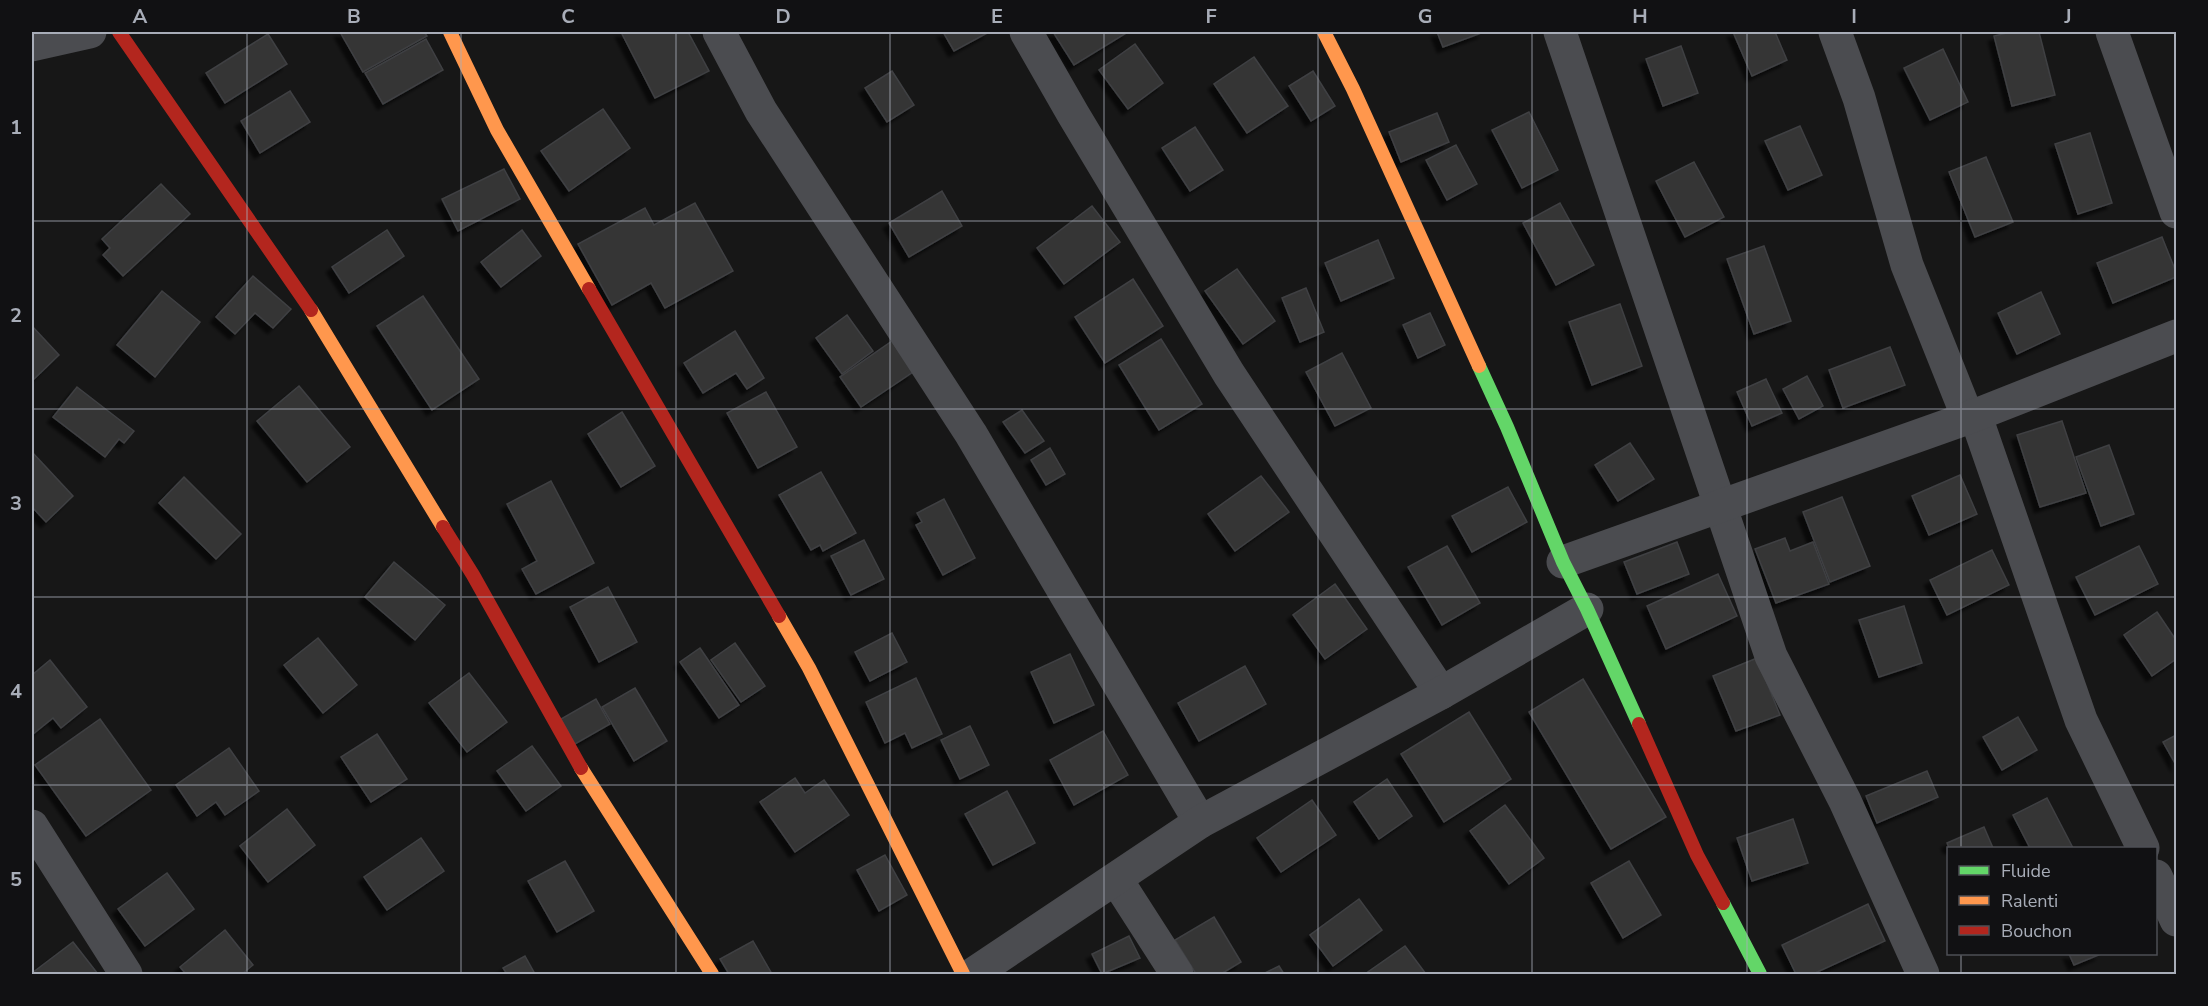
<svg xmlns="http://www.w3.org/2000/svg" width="2208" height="1006" font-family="'Nunito Sans',sans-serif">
<defs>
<filter id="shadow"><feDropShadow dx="-5.5" dy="5.5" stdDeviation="1.5" flood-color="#0009"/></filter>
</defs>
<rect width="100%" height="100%" fill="#171717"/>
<g fill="#353536" stroke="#3f4043" stroke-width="1.5" filter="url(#shadow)">
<polygon points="340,32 424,32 427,36 363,72"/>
<polygon points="621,32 688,32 709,71 655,98"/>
<polygon points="943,32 989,32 954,51"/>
<polygon points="1053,32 1128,32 1074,65"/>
<polygon points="1437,32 1484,32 1443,47"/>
<polygon points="1733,32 1775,32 1787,60 1752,76"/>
<polygon points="2011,32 2039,32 2055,95 2012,106 1994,36"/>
<polygon points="268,34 287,64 225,103 206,73"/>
<polygon points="426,39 443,70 383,104 365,73"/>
<polygon points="1135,44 1163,83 1128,109 1099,70"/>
<polygon points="1681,46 1698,93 1663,106 1646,59"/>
<polygon points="1943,49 1968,102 1930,120 1904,68"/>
<polygon points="1254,57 1288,106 1247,133 1214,84"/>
<polygon points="892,71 914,105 887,122 865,88"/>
<polygon points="1313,71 1335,106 1311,121 1289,86"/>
<polygon points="290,91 310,122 260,153 241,121"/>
<polygon points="603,109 630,148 569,191 541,151"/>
<polygon points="1529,112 1558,170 1522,188 1492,130"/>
<polygon points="1437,113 1449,142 1401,162 1389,132"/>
<polygon points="1800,126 1822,175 1788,190 1765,141"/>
<polygon points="1195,127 1223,170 1190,191 1162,148"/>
<polygon points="2090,133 2112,203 2078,214 2055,144"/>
<polygon points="1456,145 1477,184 1447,200 1426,160"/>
<polygon points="1986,157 2013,222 1975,237 1949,172"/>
<polygon points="1694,162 1724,217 1685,237 1656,181"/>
<polygon points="504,169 520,199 458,231 442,199"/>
<polygon points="161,184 190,214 123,276 103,255 110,248 102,239"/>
<polygon points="942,191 962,226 909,257 889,223"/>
<polygon points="695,203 733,271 665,308 651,283 612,305 578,244 645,208 654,225"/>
<polygon points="1560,203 1594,265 1556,285 1523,223"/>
<polygon points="1092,206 1120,242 1064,284 1037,248"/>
<polygon points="387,230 404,256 349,293 332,267"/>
<polygon points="522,230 541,256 501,287 481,262"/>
<polygon points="2162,237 2176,272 2176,277 2113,303 2097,263"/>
<polygon points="1378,240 1394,278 1341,301 1325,263"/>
<polygon points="1764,246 1791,321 1754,334 1727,259"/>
<polygon points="1237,269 1275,321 1243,344 1205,291"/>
<polygon points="253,276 291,309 273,328 255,313 235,334 216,317"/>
<polygon points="1133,279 1163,326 1105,363 1075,317"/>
<polygon points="1306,288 1324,332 1300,342 1282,298"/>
<polygon points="162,291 200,322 155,377 117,345"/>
<polygon points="2041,292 2060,334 2017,354 1998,313"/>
<polygon points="423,296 479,379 432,410 377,326"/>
<polygon points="1620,304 1642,366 1592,385 1569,322"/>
<polygon points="1430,313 1445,345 1418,358 1403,325"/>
<polygon points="847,315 873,351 842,374 816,338"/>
<polygon points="32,326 59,355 32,381"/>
<polygon points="735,331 764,378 747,389 736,373 703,393 684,363"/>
<polygon points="1161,339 1202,404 1159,430 1119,365"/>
<polygon points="892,341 913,372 861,407 840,377"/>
<polygon points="1890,347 1905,385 1843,408 1829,370"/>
<polygon points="1342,353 1371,408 1335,426 1306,372"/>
<polygon points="1807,376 1823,406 1799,419 1783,389"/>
<polygon points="1766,379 1782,413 1752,426 1737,392"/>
<polygon points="299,386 350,447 307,482 257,421"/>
<polygon points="77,387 134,431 124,443 119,439 105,457 53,417"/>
<polygon points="766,392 797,447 758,468 727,413"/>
<polygon points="1022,410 1044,441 1025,453 1003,422"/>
<polygon points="622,412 655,466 621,487 588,434"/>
<polygon points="2062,421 2086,493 2040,507 2017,435"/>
<polygon points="1630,443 1654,479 1618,501 1595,465"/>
<polygon points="2109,445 2134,514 2101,526 2076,457"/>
<polygon points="1050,448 1065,474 1046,485 1031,460"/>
<polygon points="32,452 73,496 46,522 32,507"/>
<polygon points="821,472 856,533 823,551 820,545 811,550 779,495"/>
<polygon points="1960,475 1977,514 1929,535 1912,496"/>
<polygon points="1261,476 1289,512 1235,551 1208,514"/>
<polygon points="184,477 241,534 216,559 159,503"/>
<polygon points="551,481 594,563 536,594 522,569 537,561 507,504"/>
<polygon points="1508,487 1527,522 1472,552 1452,516"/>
<polygon points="1842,497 1870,566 1830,582 1803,512"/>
<polygon points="944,499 975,558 943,575 916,525 922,522 917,513"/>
<polygon points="1785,538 1790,551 1813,542 1829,584 1776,603 1755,549"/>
<polygon points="864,540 884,579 851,595 831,556"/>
<polygon points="1677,542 1689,574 1637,594 1624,562"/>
<polygon points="1447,546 1480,603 1442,625 1408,567"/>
<polygon points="2139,546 2158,584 2095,615 2076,577"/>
<polygon points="1992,550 2009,585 1947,615 1930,580"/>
<polygon points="394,562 445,605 415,640 365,597"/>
<polygon points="1718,574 1737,616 1666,649 1647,606"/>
<polygon points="1335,584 1367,629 1325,659 1293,615"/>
<polygon points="608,587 637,642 599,662 570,607"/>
<polygon points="1904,606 1922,663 1879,677 1859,620"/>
<polygon points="2157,612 2176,640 2176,659 2152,676 2124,635"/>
<polygon points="892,633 907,662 870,681 855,652"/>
<polygon points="318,638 357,685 323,713 284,665"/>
<polygon points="735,643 765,686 741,702 711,660"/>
<polygon points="700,648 739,705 719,718 680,662"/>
<polygon points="1070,654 1094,705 1054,723 1031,672"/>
<polygon points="1757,658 1780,715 1736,731 1713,676"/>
<polygon points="50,660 87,707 61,728 53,718 32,735 32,675"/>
<polygon points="1245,666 1266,704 1199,741 1178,703"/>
<polygon points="469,673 507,722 467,752 429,703"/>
<polygon points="916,678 942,734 912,748 905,733 885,743 866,702"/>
<polygon points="1583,679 1666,817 1611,849 1529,712"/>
<polygon points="635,688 667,741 634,761 602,707"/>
<polygon points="596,699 610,724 575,744 561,719"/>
<polygon points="1469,712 1511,779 1444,822 1401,754"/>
<polygon points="2018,717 2037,750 2002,770 1983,737"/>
<polygon points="100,719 151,790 86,836 35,765"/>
<polygon points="970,726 989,765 960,779 941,740"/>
<polygon points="1103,731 1128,775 1074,805 1050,760"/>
<polygon points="377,734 407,779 371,802 341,757"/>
<polygon points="2176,735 2176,765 2163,742"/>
<polygon points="532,746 561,786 526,811 497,771"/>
<polygon points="229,748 259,791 225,815 216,802 197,816 176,785"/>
<polygon points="1927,771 1938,797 1877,823 1866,796"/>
<polygon points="795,778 805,793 824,780 849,815 795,852 760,802"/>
<polygon points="1387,779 1412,816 1379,839 1354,802"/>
<polygon points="1007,791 1035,843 993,865 965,814"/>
<polygon points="2047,798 2073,848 2030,848 2013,815"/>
<polygon points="1312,800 1336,835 1281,872 1257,838"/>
<polygon points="1505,805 1544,858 1509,884 1470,831"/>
<polygon points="287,809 315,845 268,882 240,846"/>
<polygon points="1793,819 1808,863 1752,881 1737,838"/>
<polygon points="1984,827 1993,848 1949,848 1947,843"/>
<polygon points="421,838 444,871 387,910 364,877"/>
<polygon points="885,855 907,895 879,911 857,870"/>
<polygon points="565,861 594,911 557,932 528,881"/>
<polygon points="1629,861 1661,915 1623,938 1591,883"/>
<polygon points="167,873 194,909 145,946 118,909"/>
<polygon points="1359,899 1382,930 1333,966 1310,935"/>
<polygon points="1868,904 1885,941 1813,974 1796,974 1782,945"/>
<polygon points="1214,917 1241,962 1221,974 1196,974 1175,940"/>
<polygon points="225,930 253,965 242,974 186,974 180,967"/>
<polygon points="1129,936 1140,958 1102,974 1092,954"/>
<polygon points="753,941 772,974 729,974 720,959"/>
<polygon points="73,942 98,974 32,974 32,973"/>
<polygon points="1405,946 1426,974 1365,974"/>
<polygon points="2069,954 2101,954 2074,965"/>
<polygon points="525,956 535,974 507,974 503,968"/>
<polygon points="1279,966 1284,974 1263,974"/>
</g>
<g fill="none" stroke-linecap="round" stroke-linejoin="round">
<g stroke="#4b4c50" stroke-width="33">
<polyline points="719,32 761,111 971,434 1200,822"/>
<polyline points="1026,32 1073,114 1229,374 1441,693"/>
<polyline points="1560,32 1771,656 1845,801 1923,974"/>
<polyline points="1835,32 1859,98 1907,265 1968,418"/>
<polyline points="2112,32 2176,212"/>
<polyline points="32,45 90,32"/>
<polyline points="1975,414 2081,720 2143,848"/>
<polyline points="1563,562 1968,418 2176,336"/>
<polyline points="32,826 126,974"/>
<polyline points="2156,876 2176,920"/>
<polyline points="1116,879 1177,974"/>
<polyline points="973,974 1200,822 1441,693 1587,609"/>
</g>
<g stroke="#63d668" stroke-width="14">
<polyline points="1479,366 1507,427 1563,562 1587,609 1639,724"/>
<polyline points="1723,903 1760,974"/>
</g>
<g stroke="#ff974d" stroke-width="14">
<polyline points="450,32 497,130 589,289"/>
<polyline points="1324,32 1353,89 1479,366"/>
<polyline points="311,310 443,527"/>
<polyline points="779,616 809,668 963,974"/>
<polyline points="581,768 712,974"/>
</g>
<g stroke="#b3261e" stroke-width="14">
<polyline points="119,32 311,310"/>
<polyline points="589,289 779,616"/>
<polyline points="443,527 473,575 581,768"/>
<polyline points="1639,724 1697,855 1723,903"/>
</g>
</g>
<path fill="none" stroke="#a8adb8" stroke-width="1.5" stroke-opacity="0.55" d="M247 32V974M461 32V974M676 32V974M890 32V974M1104 32V974M1318 32V974M1532 32V974M1747 32V974M1961 32V848M32 221H2176M32 409H2176M32 597H2176M32 785H2176M1961 954V974"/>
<rect width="2208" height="1006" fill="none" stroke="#111113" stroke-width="66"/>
<rect x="1947" y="847" width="210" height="108" fill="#111113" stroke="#4d4f55" stroke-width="1.5"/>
<rect x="1959" y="866" width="30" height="9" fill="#63d668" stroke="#4d4f55" stroke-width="1.5"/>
<text x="2001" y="877" font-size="18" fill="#a8adb8">Fluide</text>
<rect x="1959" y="896" width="30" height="9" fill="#ff974d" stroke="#4d4f55" stroke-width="1.5"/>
<text x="2001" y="907" font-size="18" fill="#a8adb8">Ralenti</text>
<rect x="1959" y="926" width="30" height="9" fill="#b3261e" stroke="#4d4f55" stroke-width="1.5"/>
<text x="2001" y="937" font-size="18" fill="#a8adb8">Bouchon</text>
<rect x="33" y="33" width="2142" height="940" fill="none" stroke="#a8adb8" stroke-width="2"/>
<g font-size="20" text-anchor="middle" font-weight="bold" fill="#a8adb8">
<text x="140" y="23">A</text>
<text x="354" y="23">B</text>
<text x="568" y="23">C</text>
<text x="783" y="23">D</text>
<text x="997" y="23">E</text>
<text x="1211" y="23">F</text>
<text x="1425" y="23">G</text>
<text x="1640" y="23">H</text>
<text x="1854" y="23">I</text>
<text x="2068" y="23">J</text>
<text x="16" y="134">1</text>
<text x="16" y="322">2</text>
<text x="16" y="510">3</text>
<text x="16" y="698">4</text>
<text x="16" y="886">5</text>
</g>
</svg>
